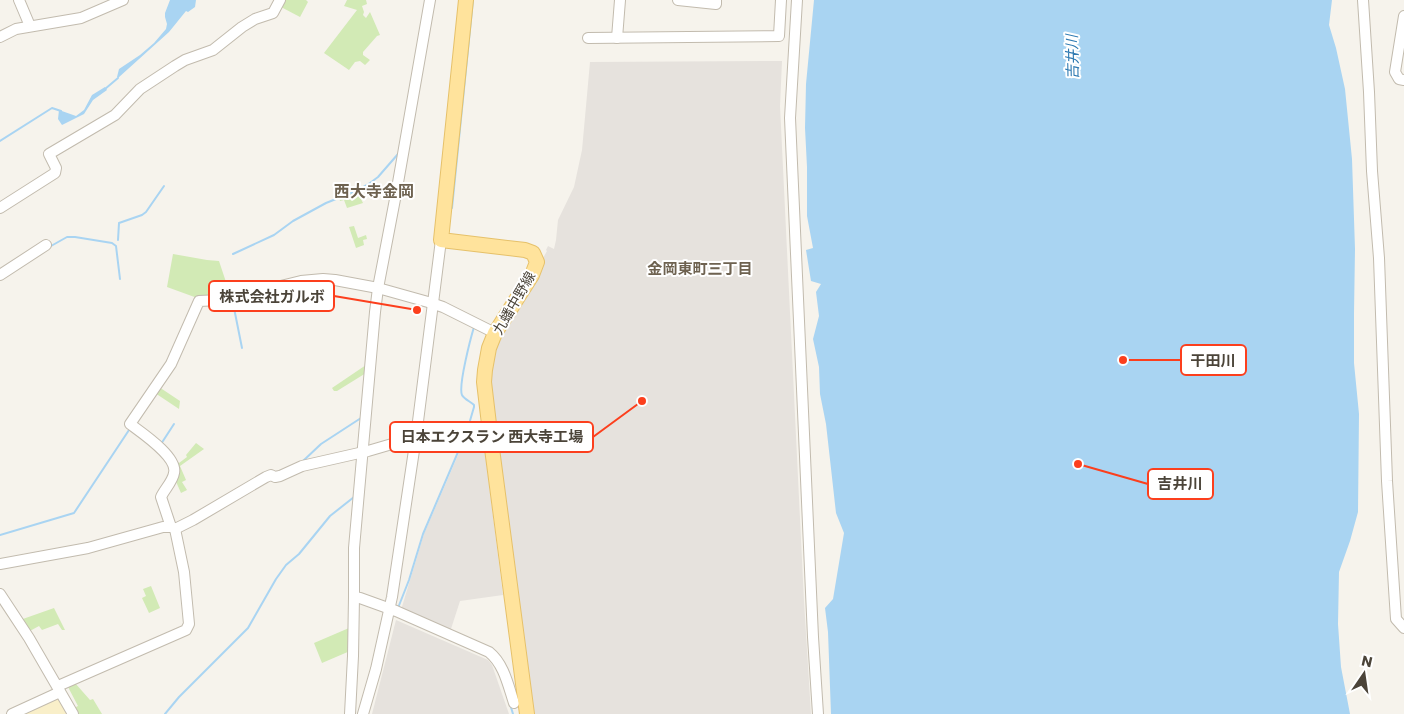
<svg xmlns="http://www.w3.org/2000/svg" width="1404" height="714" font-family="Poppins,'Noto Sans JP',sans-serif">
<rect width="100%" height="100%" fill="#f6f3ec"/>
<g fill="#e6e2dd">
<polygon points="782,61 780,106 804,601 811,714 530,714 487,377 491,350 547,251 546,250 548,246 554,249 556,240 558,220 574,187 582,150 590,62"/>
<polygon points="481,421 503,595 460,601 450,632 401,610 424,534 468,432"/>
<polygon points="396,620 488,660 492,665 509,714 372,714"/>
</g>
<g fill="#d2eab5" fill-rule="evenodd">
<polygon points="285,0 306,0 308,2 300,17 281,7"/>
<polygon points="347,0 366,0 367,4 362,6 364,12 363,15 366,18 370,12 380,35 377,36 363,52 363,55 370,60 365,65 360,61 355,62 349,70 324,53 357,10 344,6"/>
<polygon points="357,191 363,203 347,208 344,200 340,201 339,198"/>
<polygon points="354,226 358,238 366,235 367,239 363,240 364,245 356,248 349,227"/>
<polygon points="173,254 207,260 219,261 231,297 200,299 167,287"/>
<polygon points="366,365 366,373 337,391 334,391 332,388"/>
<polygon points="159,387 180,401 179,409 155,393"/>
<polygon points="196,443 204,449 180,466 186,480 182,482 187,490 181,493 174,477 177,470 180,467 176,469 170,457 179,463 187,457 186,455"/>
<polygon points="151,586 160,608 149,613 142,598 146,596 143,589"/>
<polygon points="54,608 65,630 62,630 58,624 42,630 39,626 28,632 20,620"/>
<polygon points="349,628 350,651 322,663 314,643"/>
<path d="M75 683 90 700 93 699 102 714H75L62 689ZM68 687 78 706 74 708 64 689Z"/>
</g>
<polygon fill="#f9efc9" points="57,696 69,714 27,714 26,711"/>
<g fill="#a9d4f2">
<polygon points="170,0 196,0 195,7 188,12 186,11 169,32 118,78 117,77 119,69 140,55 154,43 166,29 167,24 165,17 165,13"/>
<polygon points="814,0 1332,0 1329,25 1336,48 1345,89 1352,159 1355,249 1354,313 1354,363 1359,414 1358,512 1350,541 1339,572 1338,624 1341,667 1350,714 831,714 828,632 825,608 833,599 844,533 836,513 826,424 820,394 819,367 813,339 819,316 816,292 821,284 811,281 806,250 813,248 807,216 807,167 805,128 806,84"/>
<polygon points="105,87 107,90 93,100 84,114 62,125 58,119 59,110 76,116 84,110 92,95"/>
</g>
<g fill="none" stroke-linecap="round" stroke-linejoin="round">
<g stroke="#a9d4f2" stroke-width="2">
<polyline points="105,89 118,78"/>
<polyline points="0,141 52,108 61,111"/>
<polyline points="452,208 473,0"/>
<polyline points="118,240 119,223 142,215 146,212 164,186"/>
<polyline points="51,246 67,237 75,237 112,243 116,246 120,279"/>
<polyline points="233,254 274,235 293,221 326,203 356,191 370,183 378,177 398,154"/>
<polyline points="233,303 242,348"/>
<polyline points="161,444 174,424"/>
<polyline points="303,461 321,444 361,418"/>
<polyline points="0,535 74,513 131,427"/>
<path d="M398 608 409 580 423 534 467 431 474 407V405C471 402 464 399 462 395 458 386 471 337 474 327"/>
<polyline points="510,704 513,714"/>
<polyline points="165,714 179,697 248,628 276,579 286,565 299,554 330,516 354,497"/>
</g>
<g stroke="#c2bbae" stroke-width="12">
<g id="minor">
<polyline points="19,0 30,26"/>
<path d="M430 0 396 194 378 288 375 312 354 548V597L360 598 396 611 489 652C504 664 508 685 514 703"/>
<polyline points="678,0 716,4 716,0"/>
<polyline points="797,0 790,118 813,637 818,714"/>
<polyline points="1363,0 1369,92 1372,171 1379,258 1387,481 1396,619 1404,628"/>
<polyline points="1404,16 1395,72 1399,79 1404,80"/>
<polyline points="0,37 16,29 81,18 123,0"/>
<polyline points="588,38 779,36 781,0"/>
<polyline points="617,38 620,0"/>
<polyline points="0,208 55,173 56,168 49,154 115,115 140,89 175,66 185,60 213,50 242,27 255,19 273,13 280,0"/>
<polyline points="0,275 46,245"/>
<path d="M171 527 161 497C164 490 173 481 174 473 178 457 142 433 130 424L171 364 199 301 221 300 232 298 301 281 323 279 335 280 378 288 428 302 443 307 495 333"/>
<polyline points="0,564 88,548 163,527 172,527 175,529 193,520 266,477 271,475 275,477 280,476 302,466 368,451 416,437"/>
<polyline points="0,594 29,638 73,714"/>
<polyline points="58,686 186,630 189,624 184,572 175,529"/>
<polyline points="12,714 60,692"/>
<polyline points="350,714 353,656 354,597"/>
<polyline points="363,714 376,669 392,597 416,437 441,240"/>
</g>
</g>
<g stroke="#e6c16a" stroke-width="16">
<polyline id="major" points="466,0 441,240 525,250 533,253 537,262 532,275 495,333 489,348 485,370 484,382 491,441 527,714"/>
</g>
<use href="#minor" stroke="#fff" stroke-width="10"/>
<use href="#major" stroke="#ffe39c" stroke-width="14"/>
</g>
<g text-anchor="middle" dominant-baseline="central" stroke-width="4" stroke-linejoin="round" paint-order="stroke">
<g font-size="14" fill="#4b4439" stroke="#fff">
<text transform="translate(514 303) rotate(-60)">九蟠中野線</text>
</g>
<g font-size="15" font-style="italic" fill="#2e7ab2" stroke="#fff">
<text transform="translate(1072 57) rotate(-91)">吉井川</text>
</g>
<g font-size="15" font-weight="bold" fill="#6e6250" stroke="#fff">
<text x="700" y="268">金岡東町三丁目</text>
</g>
<g font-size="16" font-weight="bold" fill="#6e6250" stroke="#fff">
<text x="374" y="191">西大寺金岡</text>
</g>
</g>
<path fill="none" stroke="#fc3f1d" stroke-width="2" d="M417 310L334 296M1123 360L1181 360M642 401L593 437M1078 464L1148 484"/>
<g fill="#fc3f1d" stroke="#fff" stroke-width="2">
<circle cx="417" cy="310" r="5"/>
<circle cx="1123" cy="360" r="5"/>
<circle cx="642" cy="401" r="5"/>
<circle cx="1078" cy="464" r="5"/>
</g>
<g fill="#fff" stroke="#fc3f1d" stroke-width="2">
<rect x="209" y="281" width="125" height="30" rx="5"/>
<rect x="1181" y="345" width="65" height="30" rx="5"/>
<rect x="390" y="422" width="203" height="30" rx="5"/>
<rect x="1148" y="469" width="65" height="30" rx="5"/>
</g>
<g font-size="15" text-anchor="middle" font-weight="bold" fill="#4b4439">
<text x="272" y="302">株式会社ガルボ</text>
<text x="1213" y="366">干田川</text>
<text x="492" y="442">日本エクスラン 西大寺工場</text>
<text x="1180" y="489">吉井川</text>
</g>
<g transform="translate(1364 674) rotate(13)" stroke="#ffffff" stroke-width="4" paint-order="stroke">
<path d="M0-4L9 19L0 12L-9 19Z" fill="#4b4439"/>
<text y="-8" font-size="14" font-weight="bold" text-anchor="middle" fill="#4b4439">N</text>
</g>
</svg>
